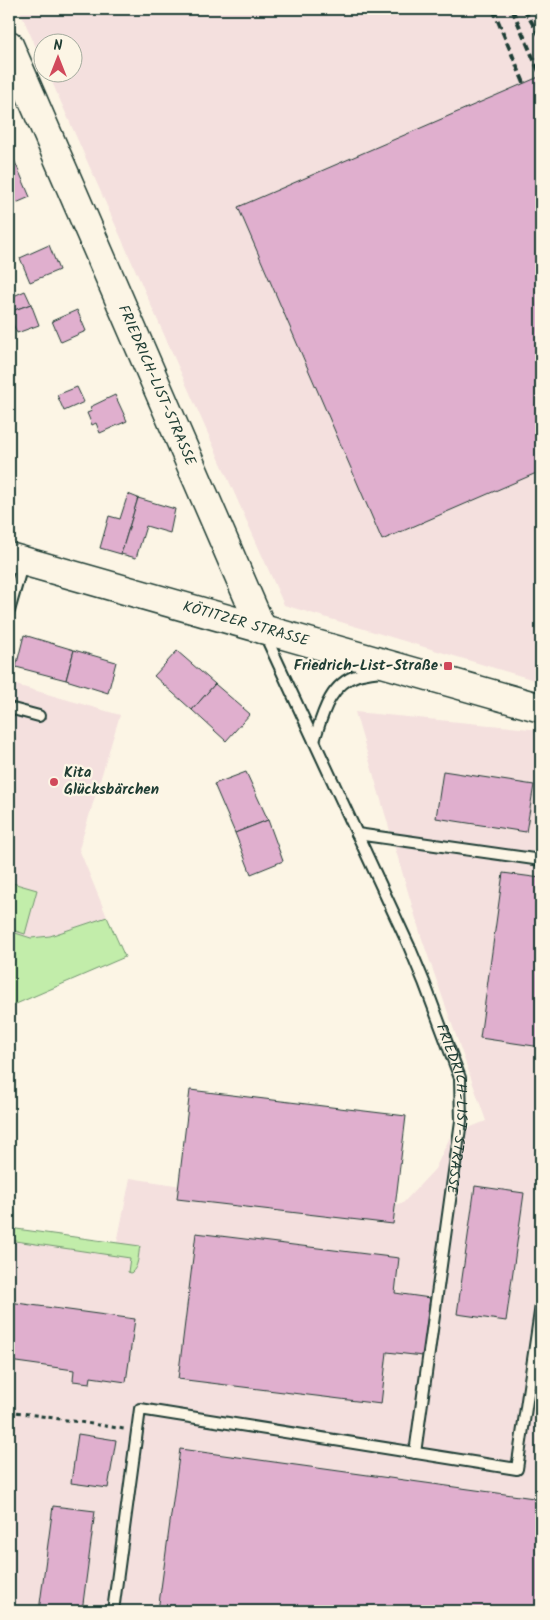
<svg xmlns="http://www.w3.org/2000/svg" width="550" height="1620" font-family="Kalam,sans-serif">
<rect width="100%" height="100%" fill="#fcf5e5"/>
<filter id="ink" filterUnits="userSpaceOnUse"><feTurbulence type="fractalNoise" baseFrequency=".02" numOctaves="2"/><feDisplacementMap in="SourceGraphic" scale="10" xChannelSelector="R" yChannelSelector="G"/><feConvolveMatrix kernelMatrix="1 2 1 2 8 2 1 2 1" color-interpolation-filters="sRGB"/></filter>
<g filter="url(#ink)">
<g fill="#f4e0de">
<polygon points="19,9 541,9 541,682 284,605 48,73 72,72 72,42 42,42 42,61"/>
<polygon points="9,683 120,715 79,849 107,917 50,936 31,938 9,931"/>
<polygon points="355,712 541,730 541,1611 9,1611 9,1228 117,1243 130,1178 348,1212 403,1203 435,1169 451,1135 486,1121 421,936"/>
</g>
<g fill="#c2edaa" stroke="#70956f">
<polygon points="9,882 37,890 25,934 9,929"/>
<polygon points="107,917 125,957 9,1007 9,931 31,938 50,936"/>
<path d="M9 1228 140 1246C138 1255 139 1267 131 1273L128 1272 130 1258 9 1240Z"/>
</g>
<g fill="#e0afce" stroke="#1f3d34">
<polygon points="541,76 541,471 382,540 238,207"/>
<polygon points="12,155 30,197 9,206 9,157"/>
<polygon points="49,245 59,270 30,282 20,258"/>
<polygon points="25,291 31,304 9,312 9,298"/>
<polygon points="31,304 39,325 17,333 13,324 9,325 9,312"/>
<polygon points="77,310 86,331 61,342 52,321"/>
<polygon points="77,387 84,402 64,411 57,395"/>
<polygon points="115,395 127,421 100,433 96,423 92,425 87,413 92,411 90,407"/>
<polygon points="128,494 138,498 121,554 100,548 109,516 120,519"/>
<polygon points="138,498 175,509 170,533 146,526 136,558 121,554"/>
<polygon points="24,635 74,650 66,680 16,667"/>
<polygon points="74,650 116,662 108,693 66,680"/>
<polygon points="177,651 215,684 192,710 154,676"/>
<polygon points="215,684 250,714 226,741 192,710"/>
<polygon points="443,771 534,785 526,832 436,818"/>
<polygon points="246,772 268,820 235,833 214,784"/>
<polygon points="268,820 283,861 251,874 235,833"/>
<polygon points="503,873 541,878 541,1047 480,1038"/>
<polygon points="190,1090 406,1116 393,1224 177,1199"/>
<polygon points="475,1186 524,1193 506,1321 457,1314"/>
<polygon points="196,1233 399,1258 395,1293 430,1298 423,1356 387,1352 381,1404 178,1379"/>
<polygon points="9,1302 135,1319 126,1382 91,1377 90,1383 73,1381 74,1370 9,1361"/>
<polygon points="78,1434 116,1440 108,1488 71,1483"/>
<polygon points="180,1449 541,1499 541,1611 158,1611"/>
<polygon points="53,1506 95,1511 82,1611 39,1611"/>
</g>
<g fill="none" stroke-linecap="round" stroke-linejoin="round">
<g stroke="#1f3d34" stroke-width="14">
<g id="lane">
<polyline points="9,611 23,562"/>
<path id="s1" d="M265 635 409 946 424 982 460 1078 461 1121 415 1453"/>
<polyline points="9,708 39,716"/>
<path d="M314 741C322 716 329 684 358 675 365 673 374 672 381 671"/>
<polyline points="357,834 541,860"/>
<polyline points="113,1611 140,1409 517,1469 541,1305"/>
</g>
</g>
<g stroke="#1f3d34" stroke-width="31">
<g id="secondary">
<path id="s2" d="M9 45 262 629"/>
<path id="s3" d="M9 557 541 708"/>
</g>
</g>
<polyline stroke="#1f3d34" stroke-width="3" stroke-dasharray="4 4" stroke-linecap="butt" points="9,1411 124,1429"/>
<use href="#lane" stroke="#fcf5e5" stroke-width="10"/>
<use href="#secondary" stroke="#fcf5e5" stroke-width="28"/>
<g stroke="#1f3d34" stroke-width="4" stroke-dasharray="8 4" stroke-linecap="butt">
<polyline points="493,9 524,83"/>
<polyline points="512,9 541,76"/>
<polyline points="524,9 541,38"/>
</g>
</g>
</g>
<g fill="#d1495b" stroke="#fcf5e5" stroke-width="2">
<rect x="443" y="661" width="10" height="10" rx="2.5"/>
<circle cx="54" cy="782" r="5"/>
</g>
<g text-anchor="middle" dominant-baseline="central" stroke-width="4.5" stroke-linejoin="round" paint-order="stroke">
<g font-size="15" fill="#1f3d34" stroke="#fcf5e5">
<text stroke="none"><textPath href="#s2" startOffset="371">FRIEDRICH-LIST-STRASSE</textPath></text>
<text stroke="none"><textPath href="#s3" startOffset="246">KÖTITZER STRASSE</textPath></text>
<text stroke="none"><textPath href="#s1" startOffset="514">FRIEDRICH-LIST-STRASSE</textPath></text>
</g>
<g font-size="15" font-weight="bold" fill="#1f3d34" stroke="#fcf5e5" text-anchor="end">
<text x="438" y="666">Friedrich-List-Straße</text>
<text x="64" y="773" text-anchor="start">Kita<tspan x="64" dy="17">Glücksbärchen</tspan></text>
</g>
</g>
<rect width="550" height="1620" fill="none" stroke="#fcf5e5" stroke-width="30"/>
<rect x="15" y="15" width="520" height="1590" fill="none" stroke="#1f3d34" stroke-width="2" filter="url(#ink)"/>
<g transform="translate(58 58)"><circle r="24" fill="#fcf5e5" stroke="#a4ab9e"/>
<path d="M0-4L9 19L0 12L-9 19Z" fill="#d1495b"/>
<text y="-8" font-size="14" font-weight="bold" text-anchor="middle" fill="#1f3d34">N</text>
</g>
</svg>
